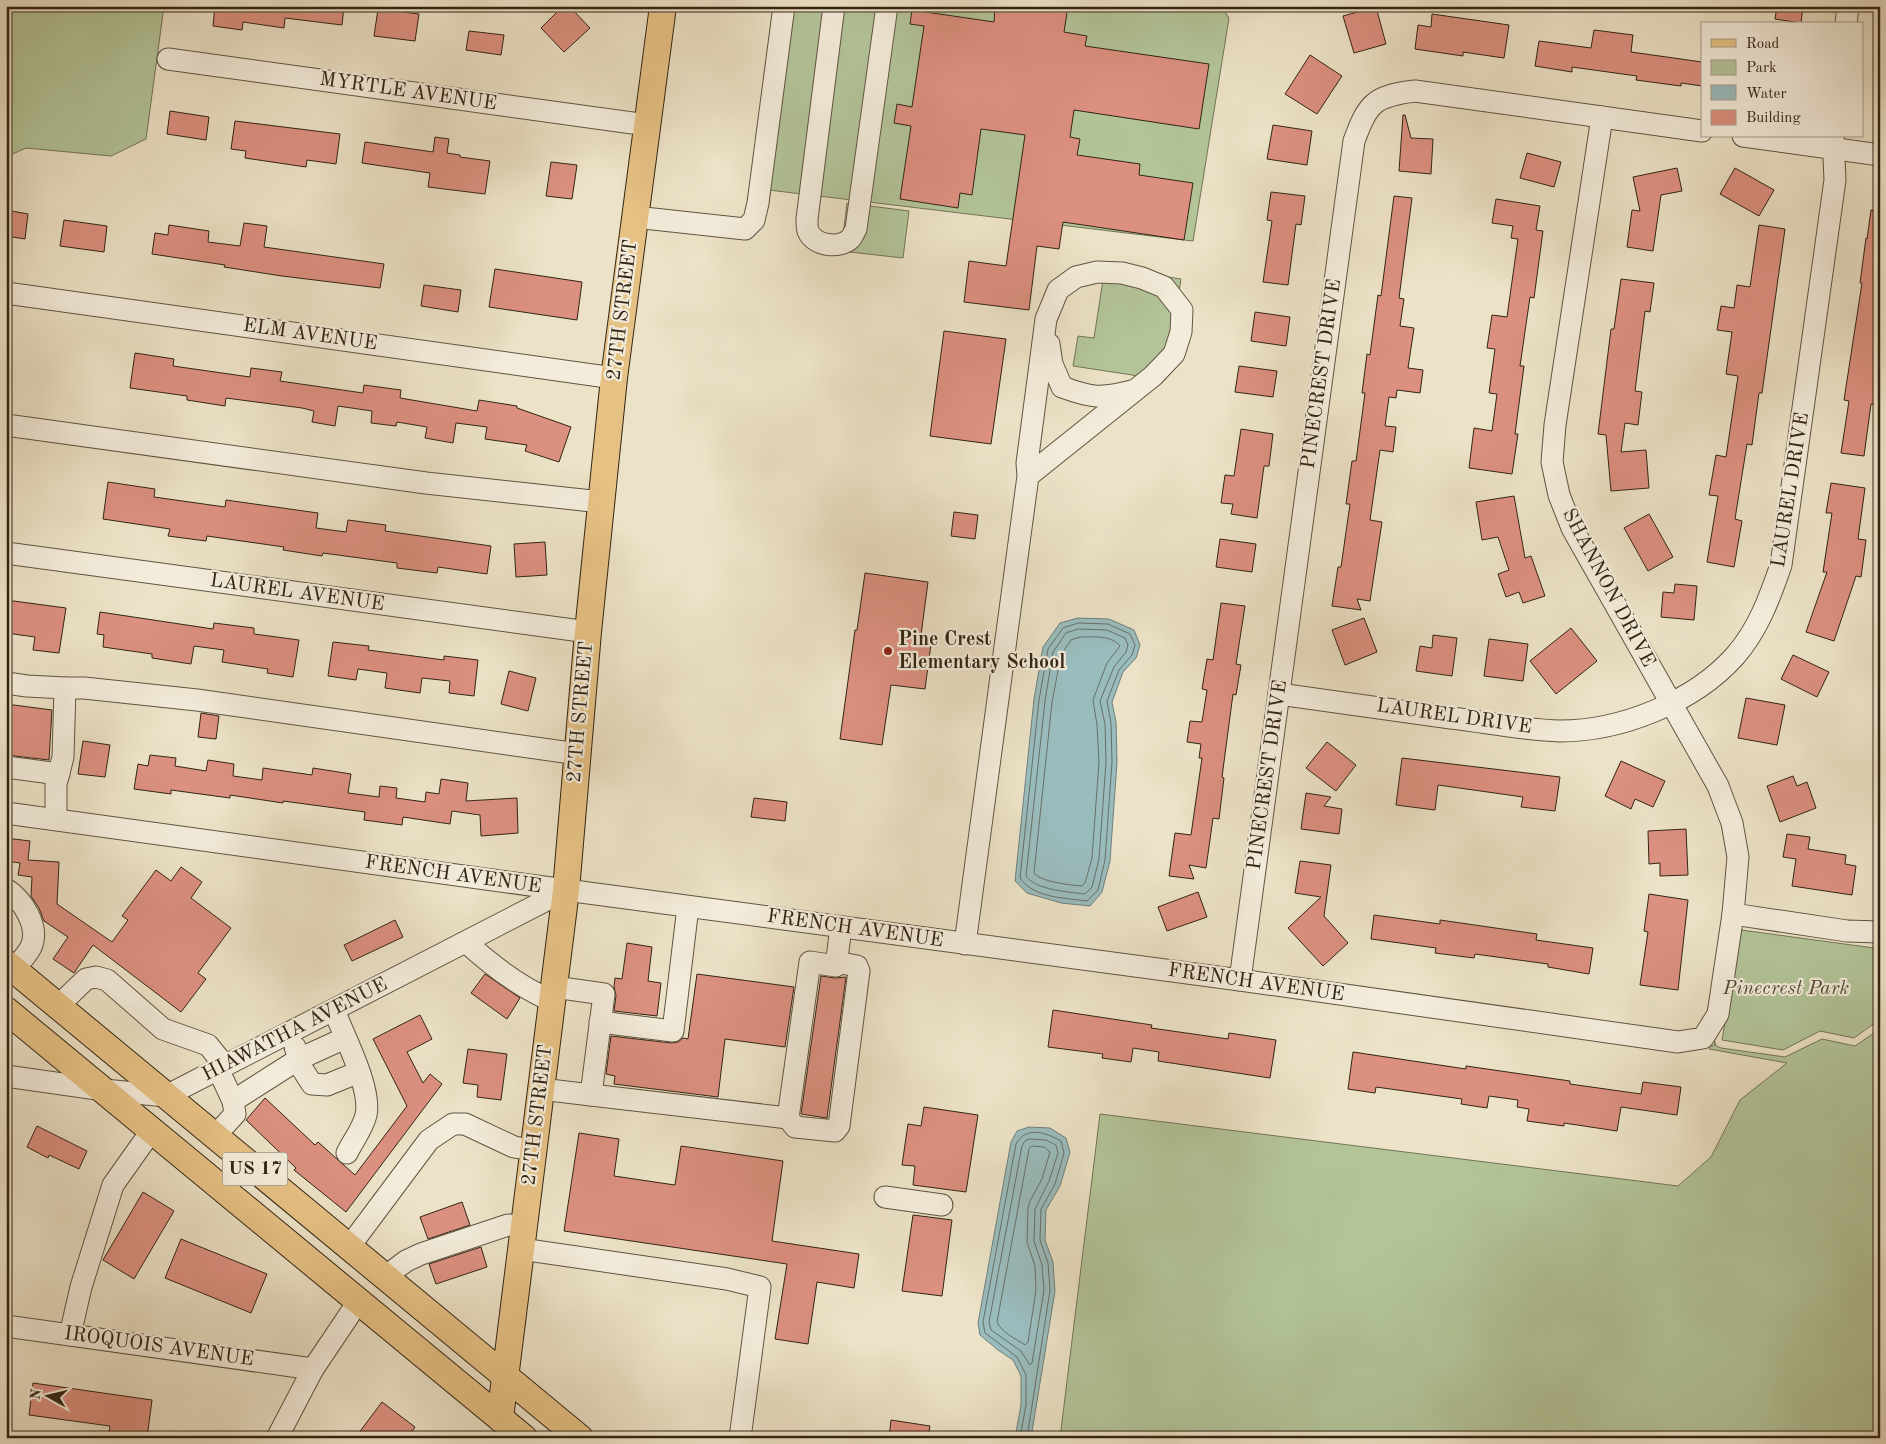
<svg xmlns="http://www.w3.org/2000/svg" width="1886" height="1444" font-family="'Old Standard TT',serif">
<rect width="100%" height="100%" fill="#ece2c7"/>
<filter id="stains"><feTurbulence type="fractalNoise" baseFrequency=".004" numOctaves="4"/><feColorMatrix values="0 0 0 0 .2 0 0 0 0 .09 0 0 0 0 .02 0 0 0 .5 -.17"/></filter>
<radialGradient id="worn" r=".72"><stop offset=".6" stop-color="#630" stop-opacity="0"/><stop offset="1" stop-color="#630" stop-opacity=".3"/></radialGradient>
<g fill="#b3c499" stroke="#727456">
<polygon points="6,6 164,6 146,139 111,156 26,148 6,157"/>
<polygon points="777,6 1221,6 1229,18 1193,241 752,188"/>
<polygon points="847,203 909,211 903,258 841,251"/>
<polygon points="1105,267 1181,279 1165,380 1073,366 1078,336 1094,338"/>
<polygon points="1741,930 1874,948 1880,946 1880,1021 1876,1022 1854,1038 1820,1031 1783,1050 1722,1040"/>
<polygon points="1880,1029 1880,1438 1060,1438 1100,1114 1678,1186 1711,1157 1740,1100 1787,1063 1709,1049 1710,1046 1715,1045 1714,1039 1716,1046 1721,1048 1785,1057 1822,1039 1855,1046"/>
</g>
<g fill="#9abcbd" stroke="#707f79">
<polygon points="1078,618 1109,619 1134,630 1140,645 1136,658 1123,672 1112,702 1116,722 1117,762 1110,861 1102,892 1090,906 1061,903 1027,893 1015,881 1034,699 1043,647 1060,623"/>
<polygon points="1029,1127 1050,1128 1066,1138 1070,1152 1060,1186 1046,1210 1045,1240 1053,1262 1055,1291 1031,1438 1015,1438 1021,1405 1021,1376 1013,1360 998,1350 980,1335 978,1323 1011,1142 1017,1131"/>
</g>
<g fill="none" stroke-linecap="round" stroke-linejoin="round">
<g stroke="#667068" stroke-width="1">
<path d="M1079 623 1108 624 1130 634 1135 645 1132 655 1119 670 1107 701 1111 723 1112 762 1105 860 1098 890 1087 901C1066 898 1033 898 1020 878L1039 700 1048 649 1063 628Z"/>
<path d="M1079 629 1107 630 1125 638 1128 645 1126 652 1114 667 1100 701 1105 724 1106 762 1099 859 1092 887 1085 894C1068 892 1036 890 1026 876L1045 701 1053 652 1066 633Z"/>
<path d="M1081 637C1094 637 1111 635 1120 646L1107 663 1093 700 1097 725 1099 762 1092 858 1085 883 1082 886C1070 885 1041 882 1034 873L1052 702 1061 655 1071 640Z"/>
<polygon points="1030,1139 1046,1140 1056,1145 1058,1153 1049,1181 1035,1209 1034,1241 1042,1265 1044,1290 1032,1363 1030,1365 1021,1351 991,1330 989,1322 1022,1146 1025,1141"/>
<path d="M1032 1146 1044 1147 1050 1152 1042 1179 1030 1201 1028 1208 1027 1242 1035 1266 1036 1290 1028 1342 1025 1345C1016 1339 1001 1332 997 1322L1029 1149Z"/>
<path d="M1020 1438 1026 1405V1375L1017 1357 985 1333 983 1322 1016 1144C1026 1126 1045 1132 1061 1141L1064 1153 1055 1184 1041 1209 1040 1240 1048 1263 1050 1290 1027 1438"/>
</g>
</g>
<g fill="#dc9080" stroke="#322414">
<polygon points="215,6 344,6 342,25 285,18 284,28 243,22 242,30 213,26"/>
<polygon points="563,6 569,6 590,28 564,52 541,28"/>
<polygon points="995,6 1068,6 1064,32 1087,36 1085,46 1209,64 1199,129 1074,110 1070,137 1080,139 1077,155 1140,164 1139,175 1193,183 1184,240 1063,222 1059,249 1037,246 1029,310 964,302 969,261 1006,266 1025,135 981,129 972,195 960,193 958,208 900,199 911,126 894,123 897,104 912,107 924,26 910,24 912,10 994,22"/>
<polygon points="1777,6 1803,6 1801,23 1775,19"/>
<polygon points="1376,7 1386,44 1354,53 1343,16"/>
<polygon points="378,9 419,14 415,41 374,36"/>
<polygon points="1432,14 1509,25 1504,58 1463,52 1463,56 1415,49 1418,25 1431,27"/>
<polygon points="1594,30 1633,35 1631,52 1702,62 1702,86 1681,83 1681,86 1636,80 1637,76 1572,67 1572,72 1535,66 1539,41 1591,48"/>
<polygon points="469,31 504,35 501,55 466,50"/>
<polygon points="1310,55 1342,76 1317,114 1285,94"/>
<polygon points="170,111 209,117 206,140 167,134"/>
<polygon points="1403,115 1405,115 1411,138 1433,139 1431,174 1399,171"/>
<polygon points="235,121 340,134 336,164 307,160 306,167 245,158 246,151 231,149"/>
<polygon points="1273,125 1312,131 1307,165 1267,159"/>
<polygon points="435,137 449,139 447,153 460,155 460,157 490,161 485,194 428,187 430,173 362,163 365,142 433,152"/>
<polygon points="1527,153 1561,162 1554,187 1520,178"/>
<polygon points="551,162 577,165 572,199 546,196"/>
<polygon points="1677,168 1682,191 1661,195 1653,251 1627,247 1632,210 1640,211 1633,177"/>
<polygon points="1735,168 1774,190 1759,216 1720,194"/>
<polygon points="1271,192 1305,196 1301,225 1296,224 1288,285 1263,282 1272,221 1267,220"/>
<polygon points="1394,196 1412,198 1399,298 1404,299 1400,326 1414,328 1408,368 1423,370 1420,393 1397,390 1396,398 1389,397 1385,426 1396,427 1393,452 1380,450 1370,520 1382,522 1370,601 1357,599 1361,610 1332,606 1338,567 1341,567 1350,504 1346,504 1352,461 1356,461 1365,393 1362,393 1367,354 1370,355 1378,295 1381,296"/>
<polygon points="1496,199 1540,206 1536,230 1543,231 1534,298 1530,297 1520,366 1524,366 1515,434 1518,434 1512,474 1469,468 1474,428 1492,431 1497,394 1489,393 1495,349 1487,348 1492,315 1507,317 1518,239 1511,238 1513,226 1492,223"/>
<polygon points="6,210 28,214 25,239 6,236"/>
<polygon points="1871,210 1880,211 1880,347 1876,377 1880,378 1880,405 1871,404 1864,456 1841,453 1849,401 1844,400 1862,283 1860,283 1866,238 1867,239"/>
<polygon points="64,220 107,226 104,252 60,246"/>
<polygon points="244,223 267,226 264,247 384,264 380,288 282,276 224,267 225,265 152,254 155,233 168,235 169,225 209,231 208,242 240,246"/>
<polygon points="1759,225 1785,229 1762,393 1759,393 1752,445 1747,444 1735,519 1742,521 1734,567 1707,562 1718,496 1709,495 1716,455 1726,457 1738,376 1726,374 1732,332 1717,330 1721,306 1734,308 1737,285 1750,287"/>
<polygon points="495,269 582,282 577,320 489,307"/>
<polygon points="1621,279 1654,283 1650,312 1645,311 1635,391 1642,392 1638,425 1625,423 1621,452 1646,450 1649,488 1611,491 1606,435 1598,434 1611,329 1614,329"/>
<polygon points="424,285 461,290 458,312 421,306"/>
<polygon points="1255,312 1290,317 1286,346 1251,341"/>
<polygon points="944,331 1006,339 991,444 930,436"/>
<polygon points="135,353 174,359 173,366 250,377 251,368 282,372 280,381 363,393 364,385 401,390 400,398 477,411 479,400 517,406 517,408 571,427 559,462 525,451 527,445 485,439 487,427 456,423 453,443 425,438 427,427 397,422 396,426 371,423 372,411 338,406 335,426 312,422 314,411 302,408 226,398 225,406 187,400 187,396 130,388"/>
<polygon points="1239,366 1277,371 1273,397 1235,392"/>
<polygon points="1241,429 1273,434 1269,466 1264,466 1257,518 1231,514 1233,504 1221,503 1225,475 1234,476"/>
<polygon points="108,482 155,489 154,497 225,507 226,500 318,513 316,528 346,532 348,520 386,525 385,531 491,546 487,574 438,567 437,573 397,568 397,563 323,553 322,556 283,550 284,547 207,536 206,541 168,536 170,529 103,519"/>
<polygon points="1831,483 1865,488 1858,539 1866,540 1861,577 1856,576 1834,641 1806,632 1827,572 1823,572 1832,513 1826,513"/>
<polygon points="1514,496 1525,558 1531,556 1545,596 1523,603 1519,592 1506,597 1498,574 1509,570 1498,537 1482,540 1476,502"/>
<polygon points="954,512 978,515 975,539 951,536"/>
<polygon points="1649,514 1673,557 1648,571 1624,528"/>
<polygon points="1220,539 1256,544 1252,572 1216,567"/>
<polygon points="545,542 547,575 516,577 514,544"/>
<polygon points="865,573 928,582 920,643 931,644 925,689 891,685 882,745 840,739 855,630 857,630"/>
<polygon points="1675,584 1697,586 1694,620 1661,617 1663,592 1674,593"/>
<polygon points="6,600 66,608 59,653 33,650 35,637 6,633"/>
<polygon points="1221,603 1245,606 1236,664 1241,665 1236,695 1233,694 1222,777 1224,778 1219,819 1213,818 1206,868 1189,865 1194,879 1169,876 1175,833 1191,835 1202,758 1199,758 1201,744 1187,742 1190,721 1202,722 1207,690 1202,689 1207,659 1213,660"/>
<polygon points="100,612 213,629 214,623 254,628 254,634 299,640 293,677 267,673 268,669 222,662 224,650 194,646 191,664 152,658 152,654 103,647 104,635 97,634"/>
<polygon points="1364,618 1377,652 1345,665 1332,630"/>
<polygon points="1571,628 1597,661 1556,694 1530,661"/>
<polygon points="1433,635 1457,638 1452,676 1416,671 1420,646 1432,648"/>
<polygon points="1489,639 1528,644 1523,681 1484,676"/>
<polygon points="333,642 369,646 368,650 444,660 444,656 478,660 474,696 449,693 450,681 422,678 420,693 385,688 387,673 358,669 356,680 328,676"/>
<polygon points="1793,655 1829,672 1817,697 1781,679"/>
<polygon points="509,671 536,678 528,711 501,704"/>
<polygon points="1746,698 1785,705 1777,745 1738,738"/>
<polygon points="6,704 52,710 49,760 6,755"/>
<polygon points="201,713 219,716 216,739 198,737"/>
<polygon points="83,741 110,745 105,777 78,774"/>
<polygon points="1327,742 1356,765 1336,791 1306,768"/>
<polygon points="150,755 176,758 175,766 206,771 208,760 234,764 233,776 262,780 263,768 312,775 313,768 351,774 348,793 379,797 380,786 397,788 396,798 425,802 426,792 439,794 441,779 468,783 466,801 517,798 518,833 481,836 480,815 452,811 450,824 403,817 402,825 364,820 365,812 283,801 283,803 230,795 230,798 171,790 171,794 134,789 138,764 148,766"/>
<polygon points="1402,758 1560,777 1555,811 1521,807 1523,797 1438,785 1435,810 1396,805"/>
<polygon points="1621,761 1665,781 1653,807 1635,799 1631,809 1605,796"/>
<polygon points="1793,776 1797,786 1807,782 1816,808 1780,822 1767,786"/>
<polygon points="1306,793 1331,797 1324,806 1342,809 1339,834 1301,829"/>
<polygon points="754,798 787,802 785,821 751,817"/>
<polygon points="1686,829 1688,875 1660,876 1660,863 1649,864 1648,831"/>
<polygon points="1787,834 1810,837 1808,849 1846,855 1845,864 1856,866 1852,895 1792,886 1796,859 1783,857"/>
<polygon points="6,838 30,841 28,860 59,862 57,904 112,942 128,920 122,916 156,870 171,881 181,867 202,882 191,898 231,928 198,973 206,979 181,1012 93,945 74,973 53,959 68,937 44,921 39,908 31,896 32,877 18,875 20,863 6,861"/>
<polygon points="1300,861 1331,865 1324,916 1348,943 1323,966 1288,928 1321,897 1295,893"/>
<polygon points="1198,892 1207,917 1167,931 1158,907"/>
<polygon points="1649,894 1688,900 1678,990 1640,985 1648,932 1644,931"/>
<polygon points="1374,915 1440,924 1440,920 1537,934 1536,940 1593,948 1589,974 1548,967 1548,964 1475,954 1474,958 1435,953 1436,948 1371,939"/>
<polygon points="395,920 403,937 352,961 344,945"/>
<polygon points="627,943 652,947 648,981 661,983 657,1016 614,1011 616,996 614,986 615,978 622,979"/>
<polygon points="485,974 520,998 507,1019 471,993"/>
<polygon points="697,974 794,987 785,1047 725,1039 718,1097 614,1084 615,1076 606,1074 611,1036 671,1043 678,1042 683,1038 688,1039"/>
<polygon points="821,976 835,978 846,977 827,1118 801,1114"/>
<polygon points="1053,1010 1152,1025 1151,1028 1228,1039 1229,1033 1276,1040 1270,1078 1158,1061 1159,1052 1133,1048 1131,1062 1102,1058 1103,1054 1048,1047"/>
<polygon points="420,1015 432,1039 407,1052 423,1083 430,1074 442,1084 346,1212 294,1170 296,1168 246,1120 265,1098 315,1145 318,1142 355,1175 407,1106 373,1039"/>
<polygon points="468,1049 507,1054 501,1100 477,1097 478,1085 463,1083"/>
<polygon points="1353,1052 1466,1069 1466,1066 1570,1081 1570,1084 1641,1094 1643,1082 1681,1087 1677,1115 1621,1107 1617,1131 1564,1123 1564,1126 1527,1121 1529,1109 1517,1107 1518,1100 1489,1096 1487,1108 1461,1104 1462,1099 1376,1087 1375,1093 1348,1089"/>
<polygon points="924,1107 978,1115 966,1192 913,1185 915,1166 902,1165 908,1124 921,1126"/>
<polygon points="37,1126 87,1151 79,1169 49,1155 48,1158 27,1147"/>
<polygon points="579,1133 619,1139 614,1176 675,1185 681,1146 783,1161 772,1241 859,1254 854,1288 817,1282 808,1344 775,1339 787,1264 564,1231"/>
<polygon points="143,1192 174,1211 134,1279 103,1260"/>
<polygon points="462,1202 470,1225 428,1239 420,1217"/>
<polygon points="913,1215 952,1220 942,1296 902,1291"/>
<polygon points="181,1239 267,1274 251,1313 165,1278"/>
<polygon points="481,1247 487,1267 436,1284 429,1264"/>
<polygon points="33,1383 152,1400 147,1438 108,1438 110,1426 29,1415"/>
<polygon points="382,1402 415,1427 408,1438 355,1438"/>
<polygon points="891,1420 930,1426 928,1438 889,1438"/>
</g>
<g fill="none" stroke-linecap="round" stroke-linejoin="round">
<g stroke="#605441" stroke-width="23">
<g id="minor">
<path d="M834 6 807 219C807 222 807 228 808 231 814 246 839 249 850 239 853 236 854 232 856 229L887 6"/>
<polyline points="1846,24 1848,6"/>
<polyline points="168,59 647,125"/>
<polyline points="1743,136 1880,155"/>
<polyline points="635,217 745,229 754,220 758,203 784,6"/>
<polyline points="6,293 614,378"/>
<path d="M1049 344 1052 364 1062 387C1092 398 1101 399 1132 391"/>
<polyline points="6,425 426,483 601,502"/>
<polyline points="6,553 588,632"/>
<polyline points="6,683 27,686 65,688 63,757 56,784 56,819"/>
<polyline points="65,688 84,688 197,700 578,754"/>
<path d="M1279 694C1336 702 1394 710 1451 718 1486 722 1524 730 1560 731 1621 731 1694 702 1735 656 1758 630 1770 597 1781 565L1835 180 1833 136"/>
<polyline points="6,767 59,774"/>
<polyline points="6,813 566,890 1240,980 1678,1042 1703,1038 1718,1014 1733,914 1738,857 1732,823 1718,786 1572,528 1559,495 1552,462 1555,425 1602,117"/>
<path d="M6 889C23 900 40 927 31 947 27 955 19 963 14 969"/>
<polyline points="1733,914 1847,931 1880,932"/>
<path d="M466 942C492 966 520 987 552 1001"/>
<polyline points="965,944 1028,476 1027,463 1046,319 1058,290 1076,277 1097,272 1122,273 1142,278 1164,287 1182,310 1181,332 1174,354 1153,376 1028,476"/>
<path d="M1240 980 1354 141C1368 103 1374 96 1415 91L1702 131"/>
<polyline points="58,1006 86,979 96,977 107,980 163,1029 208,1045 225,1066"/>
<path d="M334 1010C344 1036 372 1089 366 1115 363 1128 353 1141 347 1153"/>
<polyline points="600,1022 673,1031 688,907"/>
<polyline points="295,1047 303,1070 312,1084 327,1085 359,1072"/>
<polyline points="218,1069 233,1101 299,1059 345,1038"/>
<polyline points="6,1076 104,1090 166,1096 566,890"/>
<polyline points="541,1089 591,1095 604,994 554,987"/>
<polyline points="591,1095 788,1118 810,962 836,966 841,927"/>
<polyline points="788,1118 795,1127 835,1131 839,1126 859,971 857,966 836,962"/>
<polyline points="215,1136 235,1114 233,1101"/>
<polyline points="885,1197 942,1205"/>
<polyline points="349,1247 429,1140 453,1124 465,1124 514,1147 533,1150"/>
<polyline points="521,1249 727,1279 760,1287 740,1438"/>
<polyline points="385,1277 406,1261 421,1254 508,1225 524,1227"/>
<polyline points="6,1326 313,1369"/>
<polyline points="70,1335 81,1287 113,1185 152,1130"/>
<polyline points="277,1438 313,1369 358,1302"/>
</g>
</g>
<g stroke="#322414" stroke-width="28">
<g id="major">
<polyline points="6,963 580,1438"/>
<polyline points="6,1010 524,1438"/>
<polyline points="500,1418 566,890 588,632 614,378 663,6"/>
</g>
</g>
<use href="#minor" stroke="#f3ecdb" stroke-width="21"/>
<use href="#major" stroke="#e6c184" stroke-width="26"/>
</g>
<circle fill="#8f2418" stroke="#f3ecdb" stroke-width="2" cx="888" cy="651" r="5"/>
<g text-anchor="middle" dominant-baseline="central" stroke-width="4.5" stroke-linejoin="round" paint-order="stroke">
<rect fill="#f3ecdb" stroke="#6c6050" stroke-width="1" x="222.5" y="1152.5" width="65" height="33" rx="4"/>
<g font-size="19" font-weight="bold" fill="#322414">
<text x="255" y="1169">US 17</text>
</g>
<g font-size="20" fill="#322414" stroke="#f3ecdb">
<text transform="translate(408 92) rotate(8)">MYRTLE AVENUE</text>
<text transform="translate(623 310) rotate(-83)">27TH STREET</text>
<text transform="translate(310 335) rotate(8)">ELM AVENUE</text>
<text transform="translate(1322 374) rotate(-82)">PINECREST DRIVE</text>
<text transform="translate(1791 490) rotate(-81)">LAUREL DRIVE</text>
<text transform="translate(1608 588) rotate(62)">SHANNON DRIVE</text>
<text transform="translate(297 593) rotate(8)">LAUREL AVENUE</text>
<text transform="translate(581 712) rotate(-85)">27TH STREET</text>
<text transform="translate(1454 717) rotate(8)">LAUREL DRIVE</text>
<text transform="translate(1268 775) rotate(-82)">PINECREST DRIVE</text>
<text transform="translate(453 875) rotate(8)">FRENCH AVENUE</text>
<text transform="translate(855 929) rotate(8)">FRENCH AVENUE</text>
<text transform="translate(1256 983) rotate(8)">FRENCH AVENUE</text>
<text transform="translate(295 1030) rotate(-27)">HIAWATHA AVENUE</text>
<text transform="translate(538 1115) rotate(-83)">27TH STREET</text>
<text transform="translate(159 1347) rotate(8)">IROQUOIS AVENUE</text>
</g>
<g font-size="20" font-weight="bold" fill="#322414" stroke="#f3ecdb" text-anchor="start">
<text x="898" y="640">Pine Crest<tspan x="898" dy="23">Elementary School</tspan></text>
</g>
<g font-size="20" font-style="italic" fill="#524c35" stroke="#f3ecdb">
<text x="1786" y="989">Pinecrest Park</text>
</g>
</g>
<rect width="1886" height="1444" fill="none" stroke="#ece2c7" stroke-width="25"/>
<rect x="8" y="8" width="1871" height="1429" fill="none" stroke="#322414" stroke-width="2.5"/>
<rect x="12" y="12" width="1861" height="1419" fill="none" stroke="#322414"/>
<rect x="1701" y="22" width="162" height="115" fill="#f3ecdb" stroke="#a69c8b"/>
<rect x="1711" y="39" width="25" height="8" fill="#e6c184" stroke="#a69c8b"/>
<text x="1746" y="48" font-size="15" fill="#322414">Road</text>
<rect x="1711" y="60" width="25" height="15" fill="#b3c499" stroke="#a69c8b"/>
<text x="1746" y="72" font-size="15" fill="#322414">Park</text>
<rect x="1711" y="85" width="25" height="15" fill="#9abcbd" stroke="#a69c8b"/>
<text x="1746" y="98" font-size="15" fill="#322414">Water</text>
<rect x="1711" y="110" width="25" height="15" fill="#dc9080" stroke="#a69c8b"/>
<text x="1746" y="122" font-size="15" fill="#322414">Building</text>
<g transform="translate(48 1396) rotate(278)" stroke="#f3ecdb" stroke-width="4" paint-order="stroke">
<path d="M0-4L9 19L0 12L-9 19Z" fill="#322414"/>
<text y="-8" font-size="14" font-weight="bold" text-anchor="middle" fill="#322414">N</text>
</g>
<rect width="100%" height="100%" filter="url(#stains)"/>
<rect width="100%" height="100%" fill="url(#worn)"/>
</svg>
